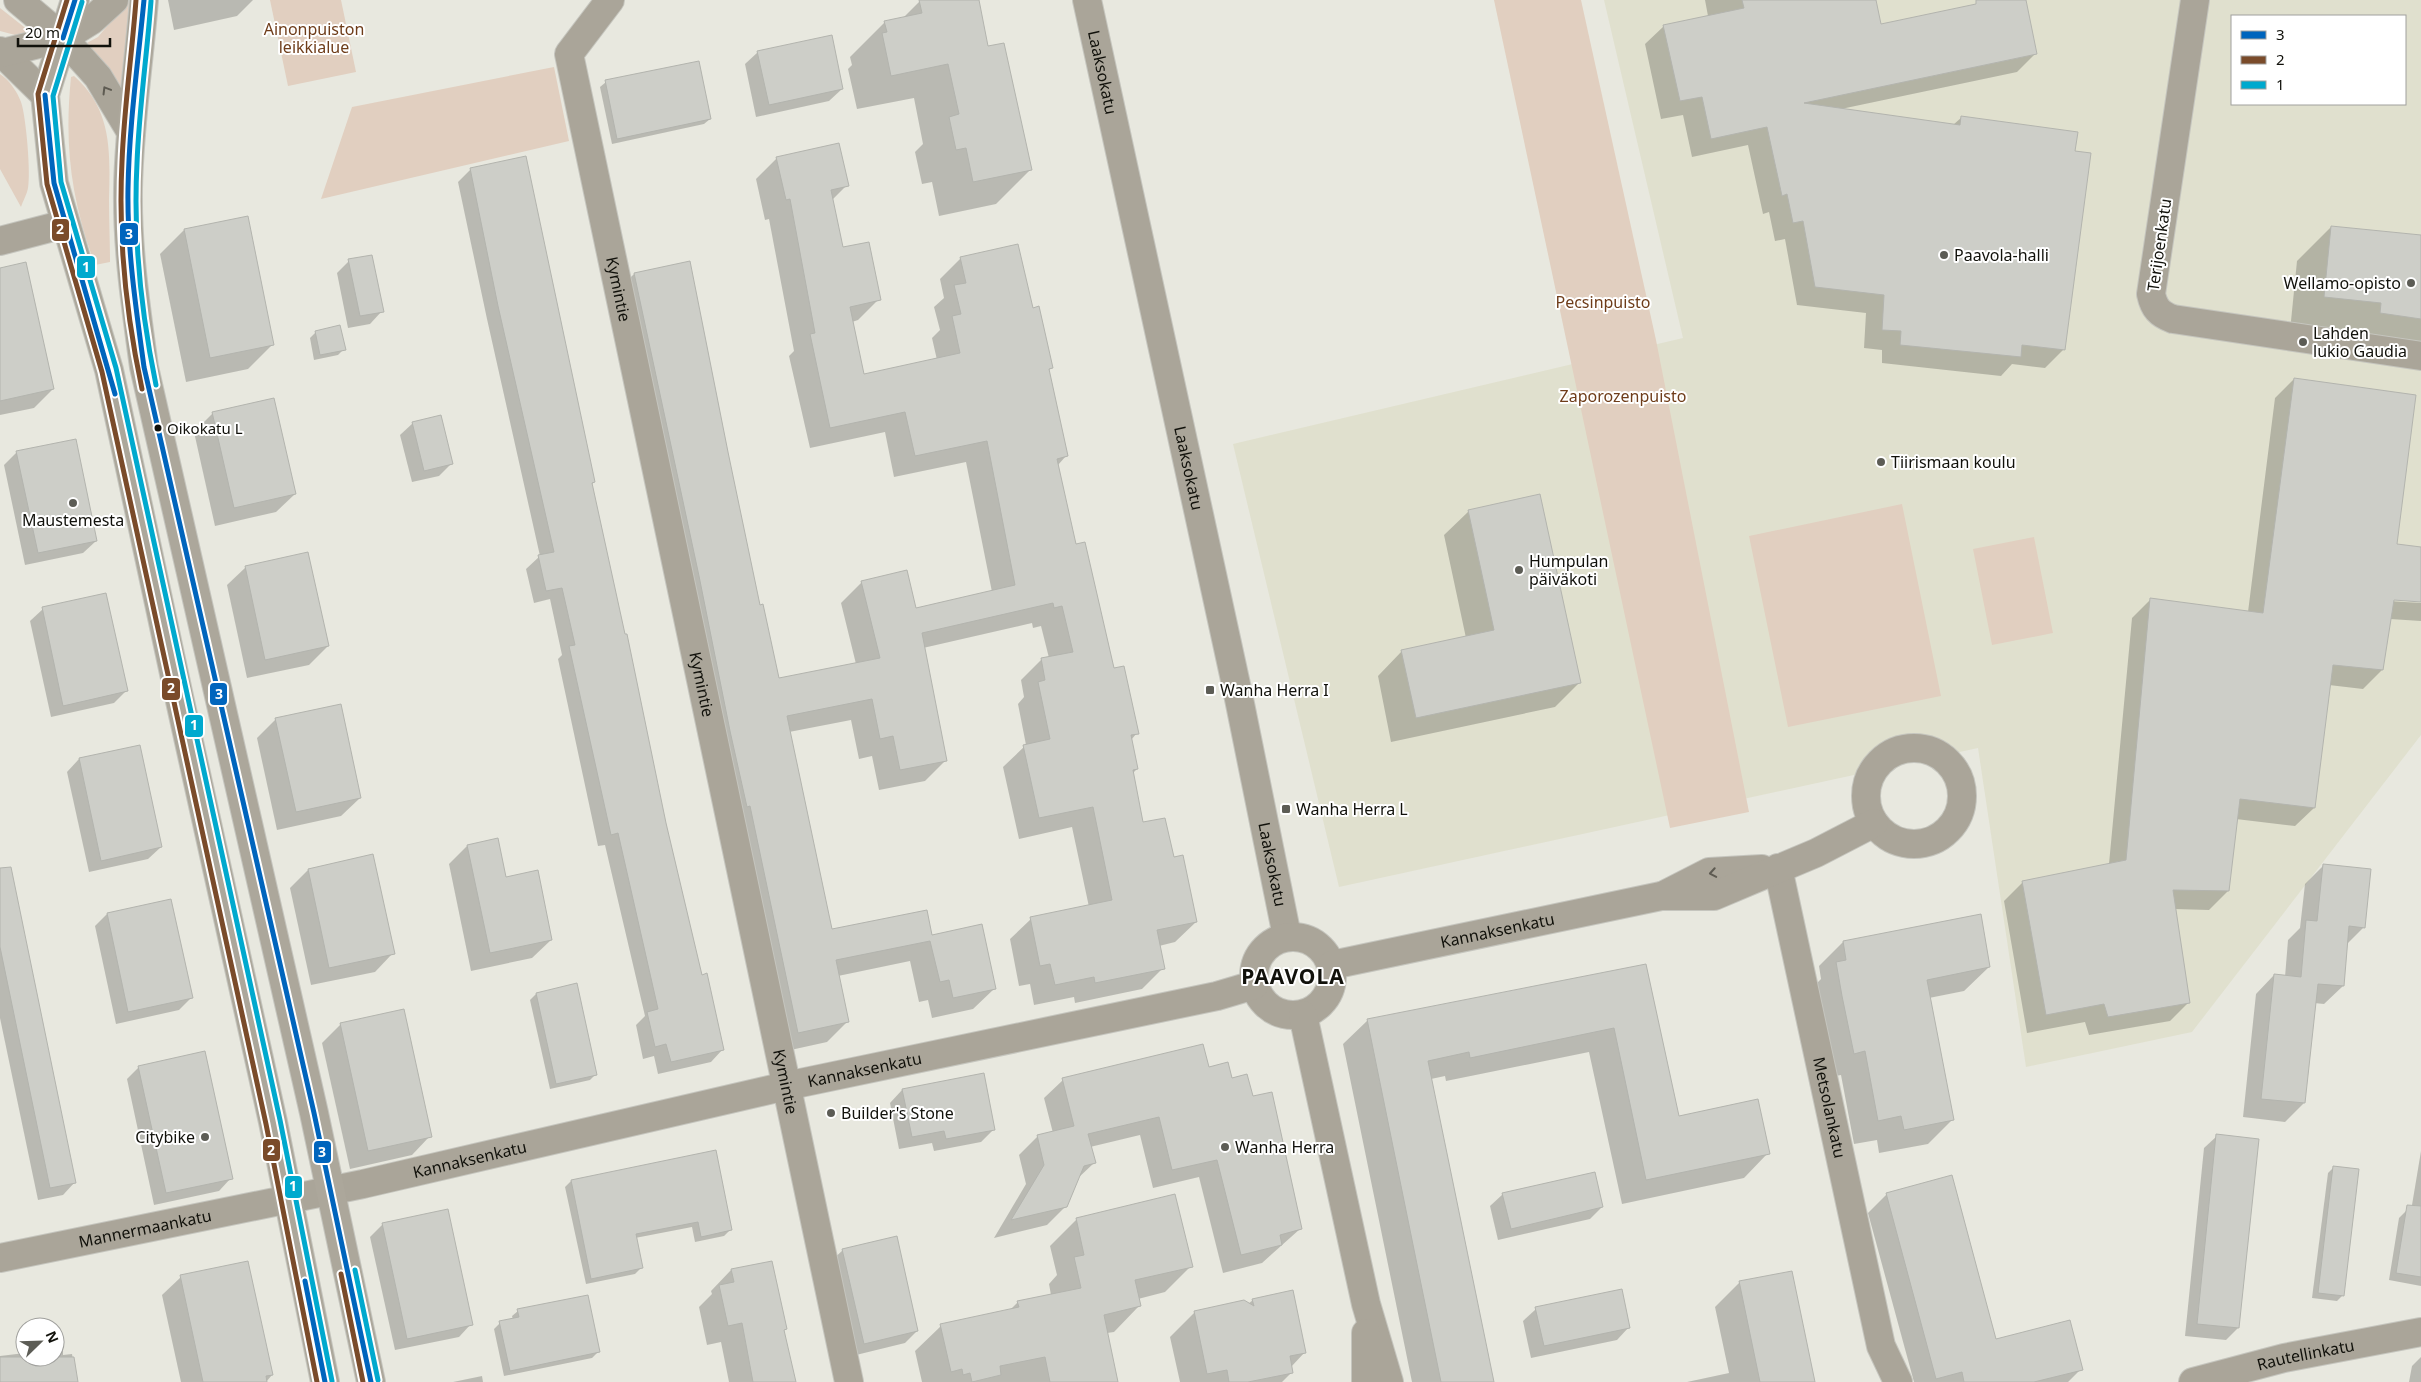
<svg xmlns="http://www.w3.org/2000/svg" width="2421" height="1382" font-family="'Noto Sans',sans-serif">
<rect width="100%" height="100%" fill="#e8e8df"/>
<path fill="#e0e0ce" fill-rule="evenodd" d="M1604 0H2421V735L2192 1032 2026 1067 1978 748 1339 887 1233 444 1683 338ZM2232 16H2405V104H2232Z"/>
<g fill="#e1cfc0">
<polygon points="129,0 126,105 85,44 98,37"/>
<polygon points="270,0 341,0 356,72 288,86"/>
<polygon points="1494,0 1581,0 1656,340 1749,812 1670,828"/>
<polygon points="0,8 33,34 19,36 0,31"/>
<polygon points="554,67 569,141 321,199 352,107"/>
<path d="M0 74C9 80 17 91 21 102 26 116 31 173 28 188 27 194 23 201 21 207L0 169Z"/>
<path d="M74 76C113 110 110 154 109 200 109 221 110 241 110 262L95 265C71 199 64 146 71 77Z"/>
<polygon points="1902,504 1941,696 1788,727 1749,536"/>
<polygon points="2034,537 2053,633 1992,645 1973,549"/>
</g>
<g fill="#0003">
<polygon points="168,0 253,0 237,16 174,30"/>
<polygon points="927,0 978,0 987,48 1030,170 996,204 939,216 932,182 922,184 915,152 923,144 914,98 857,109 848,69 852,65 850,57 885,22 903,18 919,2"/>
<polygon points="1705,0 1875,0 1880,26 2004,0 2025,0 2036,53 2017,72 1841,109 1953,125 1962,117 2074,152 2064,349 2045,368 2012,364 2001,376 1882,363 1882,350 1864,348 1866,313 1797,305 1785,239 1775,241 1769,212 1763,214 1748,145 1692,157 1683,115 1661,119 1645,44 1664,26 1708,16"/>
<polygon points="758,52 842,89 829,101 756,117 745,64"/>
<polygon points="606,82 710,119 704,124 612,144 600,87"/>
<polygon points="777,158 847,185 832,200 842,249 879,299 858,320 852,322 863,375 937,360 932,338 940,330 934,307 944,298 940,279 961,258 1032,309 1052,367 1048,371 1066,456 1058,465 1075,546 1113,670 1137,733 1131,740 1137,769 1133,773 1142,824 1173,859 1196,922 1175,942 1159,946 1163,968 1142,989 1075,1003 1074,997 1034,1005 1030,984 1019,986 1010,939 1031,919 1089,907 1072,827 1019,839 1003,767 1026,745 1018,704 1024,697 1021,680 1041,660 1049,658 1041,626 1033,628 1032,623 923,648 946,760 925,781 879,790 872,756 859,759 851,720 789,732 831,931 931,936 994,989 973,1009 932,1018 928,1000 919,1002 910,961 838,976 848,1021 827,1042 777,1053 613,295 634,274 760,606 778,680 856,664 841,603 862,582 915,609 992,592 966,462 894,477 885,432 810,448 789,356 794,351 769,219 765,220 756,179"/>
<polygon points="471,169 594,482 591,485 665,823 701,976 723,1049 711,1062 658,1074 654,1056 643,1059 636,1025 645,1016 605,845 598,846 558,659 562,655 550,599 534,603 526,569 540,556 487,319 458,182"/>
<polygon points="2331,227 2421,237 2421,365 2290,331 2297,261"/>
<polygon points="184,230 273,344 248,369 186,382 160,254"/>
<polygon points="349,261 382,311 370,324 348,328 337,273"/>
<polygon points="0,269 53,389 34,408 0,415"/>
<polygon points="316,332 344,349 338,355 314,360 310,338"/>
<polygon points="2294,379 2396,545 2421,548 2421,601 2388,598 2388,601 2421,603 2421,621 2390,619 2382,670 2363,689 2329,685 2314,808 2295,826 2236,819 2228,891 2209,910 2174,909 2189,1002 2170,1021 2089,1035 2085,1022 2027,1033 2004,901 2023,882 2109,864 2132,618 2150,600 2248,612 2275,398"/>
<polygon points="273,399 295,494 276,512 215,526 194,432 212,414"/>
<polygon points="413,423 451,464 439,476 412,482 400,435"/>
<polygon points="17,452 96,541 83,553 25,565 4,465"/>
<polygon points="1469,511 1579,683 1555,707 1391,742 1378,676 1402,651 1466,638 1444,535"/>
<polygon points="246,567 328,646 309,665 247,678 227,585"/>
<polygon points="43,609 126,691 114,703 51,717 30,621"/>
<polygon points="276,719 360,798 341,816 277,830 257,738"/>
<polygon points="79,759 161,847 148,859 89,872 67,772"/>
<polygon points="467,846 505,878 551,940 532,958 471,971 449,864"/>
<polygon points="2323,866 2364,927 2346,945 2343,986 2324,1004 2314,1003 2304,1103 2285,1122 2243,1117 2256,994 2274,975 2285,977 2288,940 2300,928 2305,884"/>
<polygon points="308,870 393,953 375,972 311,985 290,888"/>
<polygon points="0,909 75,1182 63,1195 38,1200 0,1018"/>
<polygon points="107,914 191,998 179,1010 116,1024 95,926"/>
<polygon points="1843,942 1989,967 1964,991 1929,998 1952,1120 1928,1144 1879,1153 1877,1140 1854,1144 1841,1075 1830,1077 1812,988 1821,979 1819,966"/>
<polygon points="1646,965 1678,1117 1768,1153 1744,1178 1622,1204 1589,1052 1446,1081 1445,1076 1431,1079 1493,1382 1412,1382 1343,1044 1368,1020"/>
<polygon points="536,994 596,1074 590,1080 550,1089 530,1000"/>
<polygon points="341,1024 430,1136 412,1155 350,1169 322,1043"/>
<polygon points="139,1067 231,1178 219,1191 154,1205 127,1079"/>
<polygon points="1208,1068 1231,1079 1252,1098 1300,1229 1262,1263 1223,1273 1199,1177 1153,1188 1140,1135 1090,1147 1094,1163 1076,1180 1066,1206 1047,1225 994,1238 1026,1184 1019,1155 1038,1136 1053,1133 1044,1098 1063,1080"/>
<polygon points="902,1090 994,1129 981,1142 934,1151 932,1143 899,1149 890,1103"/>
<polygon points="2217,1136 2238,1328 2226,1340 2185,1336 2204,1148"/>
<polygon points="2421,1151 2421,1286 2389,1280 2399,1218 2407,1210 2411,1211"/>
<polygon points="2334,1167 2343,1295 2337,1301 2312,1298 2328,1173"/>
<polygon points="571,1181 730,1230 724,1236 695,1242 692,1227 635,1238 641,1268 635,1274 586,1284 565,1187"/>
<polygon points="1503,1194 1602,1207 1590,1219 1498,1240 1490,1206"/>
<polygon points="1887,1194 1995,1341 2081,1369 2068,1382 1914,1382 1868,1213"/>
<polygon points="1174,1196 1191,1266 1165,1292 1138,1299 1139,1306 1114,1332 1107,1333 1117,1382 922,1382 915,1351 941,1326 1010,1310 1018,1302 1051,1295 1049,1284 1057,1275 1050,1246 1076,1220"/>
<polygon points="383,1224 471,1324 459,1337 395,1350 370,1237"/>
<polygon points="843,1250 917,1331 905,1343 852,1356 830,1262"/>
<polygon points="731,1270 794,1382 729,1382 721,1342 707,1345 699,1307 712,1294 711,1291"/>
<polygon points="181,1277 272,1375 266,1382 181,1382 162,1295"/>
<polygon points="1740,1282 1814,1382 1687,1382 1729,1373 1715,1307"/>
<polygon points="1253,1300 1305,1352 1291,1367 1292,1372 1282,1382 1180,1382 1170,1337 1195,1312 1248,1304"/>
<polygon points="1536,1309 1629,1327 1617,1340 1531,1358 1523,1321"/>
<polygon points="518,1311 598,1352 592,1358 504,1376 494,1329 500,1323 513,1320 512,1316"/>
<polygon points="63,1348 63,1355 72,1354 77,1382 0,1382 0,1356 25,1353 25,1357 55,1357 55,1349"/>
<polygon points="2421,1357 2421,1382 2409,1382 2412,1366"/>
<polygon points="482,1376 483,1382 453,1382"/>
</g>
<g fill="#cdcec8" stroke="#b3b4ae">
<polygon points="919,0 979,0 988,46 1004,43 1032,170 973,182 966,148 956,150 949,117 959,114 948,64 891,76 882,33 887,32 884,21 922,13"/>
<polygon points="1742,0 1876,0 1881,24 1976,4 1976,0 2026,0 2037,54 1804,103 1960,125 1961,116 2078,132 2075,151 2091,153 2065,350 2022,345 2021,357 1900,345 1901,331 1882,330 1884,295 1815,287 1803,221 1793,223 1787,194 1782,196 1767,127 1711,139 1702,97 1680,101 1663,25 1744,8"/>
<polygon points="832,35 843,89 769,105 757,51"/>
<polygon points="699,61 711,119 617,139 605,80"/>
<polygon points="839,143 849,186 831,190 843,247 869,242 881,300 850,307 864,374 960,353 952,316 961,314 954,285 966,283 960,257 1018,244 1033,308 1039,306 1053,368 1049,369 1068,456 1057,459 1076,544 1085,542 1114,668 1124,666 1139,734 1131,735 1138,769 1133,770 1143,822 1165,818 1174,857 1183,855 1197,922 1157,930 1165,969 1095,983 1094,977 1055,985 1050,964 1040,966 1030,917 1112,900 1093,807 1039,818 1023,745 1050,739 1038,682 1045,680 1041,658 1073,652 1062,606 1054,608 1053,603 922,633 947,761 900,770 893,736 880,739 872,699 787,716 832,929 927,910 932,935 982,924 996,989 953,998 949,980 940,982 930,941 836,960 849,1022 798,1033 750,806 747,807 730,731 699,576 634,273 690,261 728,452 760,605 763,604 779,678 880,658 861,581 907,570 916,608 1015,585 987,441 915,456 905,412 830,428 810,334 815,333 790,199 786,200 776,157"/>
<polygon points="526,156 595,482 592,483 625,634 627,634 666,823 702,975 707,973 724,1050 671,1062 666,1044 655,1047 647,1012 658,1009 618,833 611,835 569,646 575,645 562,588 546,591 538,555 554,552 498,306 470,168"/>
<polygon points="248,216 274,345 210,358 184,229"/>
<polygon points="2331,226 2421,235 2421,319 2380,313 2381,303 2324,297"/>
<polygon points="372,255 384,312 360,316 348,259"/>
<polygon points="26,262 54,389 0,401 0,268"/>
<polygon points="340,325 346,350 320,355 315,331"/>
<polygon points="2294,378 2416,395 2397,544 2421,547 2421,602 2394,600 2383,670 2333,665 2315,808 2240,799 2229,891 2173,890 2190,1003 2108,1017 2104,1004 2046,1015 2022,881 2126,860 2150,598 2263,613"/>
<polygon points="274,398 296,494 234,508 212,412"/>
<polygon points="441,415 453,464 424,471 412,422"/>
<polygon points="76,439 97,541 38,553 16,451"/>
<polygon points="1540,494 1581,683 1416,718 1401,650 1494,630 1468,510"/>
<polygon points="308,552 329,646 265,660 245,566"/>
<polygon points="106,593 128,691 63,706 42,607"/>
<polygon points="341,704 361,798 296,812 275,718"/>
<polygon points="140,745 162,847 101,861 79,758"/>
<polygon points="498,838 506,877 538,870 552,940 490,953 467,845"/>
<polygon points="373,854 395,954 329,968 308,869"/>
<polygon points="2323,864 2371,869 2365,928 2349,926 2344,986 2318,984 2305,1103 2261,1099 2274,974 2301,977 2306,920 2317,921"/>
<polygon points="11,867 76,1183 50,1188 0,947 0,868"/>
<polygon points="171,899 193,998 128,1012 107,913"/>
<polygon points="1981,914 1990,967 1927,980 1954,1120 1904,1130 1901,1116 1878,1121 1865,1051 1854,1054 1842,996 1836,962 1846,960 1843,941"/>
<polygon points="1646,964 1679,1116 1758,1099 1770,1154 1646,1180 1614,1028 1470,1058 1469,1052 1428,1061 1494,1382 1441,1382 1367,1019"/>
<polygon points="577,983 597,1075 556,1084 536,993"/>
<polygon points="404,1009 432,1137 368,1151 340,1023"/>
<polygon points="1203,1044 1209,1067 1228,1062 1232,1078 1247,1074 1253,1096 1272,1092 1302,1229 1280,1235 1282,1245 1241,1255 1217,1160 1172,1170 1159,1117 1088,1134 1096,1163 1084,1166 1067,1207 1011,1220 1044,1165 1037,1135 1074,1126 1062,1078"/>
<polygon points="205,1051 233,1179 166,1193 138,1066"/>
<polygon points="984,1073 995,1130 946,1139 944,1131 912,1137 902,1089"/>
<polygon points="2216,1134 2259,1139 2239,1328 2197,1324"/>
<polygon points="716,1150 732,1230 701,1237 698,1222 636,1234 643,1268 591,1279 571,1180"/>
<polygon points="2333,1166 2359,1169 2344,1296 2318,1293"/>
<polygon points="1595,1172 1603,1207 1511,1229 1502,1193"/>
<polygon points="1952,1175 1996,1339 2070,1320 2083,1370 2034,1382 1964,1382 1962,1372 1936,1379 1886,1193"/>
<polygon points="1175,1194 1193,1267 1135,1280 1141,1306 1104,1315 1118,1382 1050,1382 1045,1357 1000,1366 1001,1375 972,1382 970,1373 963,1375 962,1369 951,1372 940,1324 1019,1307 1017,1301 1081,1288 1074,1257 1084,1255 1076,1218"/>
<polygon points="2407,1205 2421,1206 2421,1277 2396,1273"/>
<polygon points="448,1209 473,1325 407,1339 382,1223"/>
<polygon points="897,1236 918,1331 864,1344 842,1249"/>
<polygon points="248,1261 273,1375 266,1376 267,1382 203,1382 180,1275"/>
<polygon points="772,1261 787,1329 784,1330 796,1382 753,1382 742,1323 728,1326 719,1285 734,1282 731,1269"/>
<polygon points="1792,1271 1815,1382 1760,1382 1739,1281"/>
<polygon points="1622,1289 1630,1328 1544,1346 1535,1307"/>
<polygon points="1293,1290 1306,1353 1290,1356 1293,1373 1248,1382 1229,1382 1227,1370 1207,1374 1194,1311 1244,1300 1254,1306 1252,1299"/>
<polygon points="588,1295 600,1352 510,1371 499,1321 519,1317 517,1309"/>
<polygon points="0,1357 74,1357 78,1382 0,1382"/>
</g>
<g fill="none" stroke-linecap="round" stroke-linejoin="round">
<g stroke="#c5c5be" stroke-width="30">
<g id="minor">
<polyline points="18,0 63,38 98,77 131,132"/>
<path id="s1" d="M610 0 569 54 849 1382"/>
<path id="s2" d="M1087 0 1237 689 1287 936"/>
<path d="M2195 0 2151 294C2154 308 2159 314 2173 319L2421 356"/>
<polyline points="0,51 45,95"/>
<polyline points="3,53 63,38 92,20 114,0"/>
<polyline points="0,241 65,224"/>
<circle cx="1914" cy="796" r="48"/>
<path id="s3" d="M1778 868 1881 1346 1898 1382"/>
<polyline points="1666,894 1709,872 1762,869"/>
<circle cx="1293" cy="976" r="39"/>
<path id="s4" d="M1332 965 1661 896H1714L1816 853 1874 823"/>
<polyline points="1303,1015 1366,1304 1389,1382"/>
<path id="s5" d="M0 1258 363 1184 786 1086 1217 996 1254 985"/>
<polyline points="1366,1333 1366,1382"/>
<path id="s6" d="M2193 1382 2284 1358 2421 1332"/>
</g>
</g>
<g stroke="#c5c5be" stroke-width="30">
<g id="major">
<polyline points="75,0 45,95 54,183 109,370 178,692 273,1122 325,1382"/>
<path d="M144 0C139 63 129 126 128 189 127 249 136 308 144 367L314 1113 371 1382"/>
</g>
</g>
<use href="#minor" stroke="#aaa599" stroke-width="28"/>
<use href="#major" stroke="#aca79b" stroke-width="28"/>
<g stroke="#fff" stroke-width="9">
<g id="bus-1">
<path d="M144 0C138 63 129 126 128 189 127 249 136 308 144 367L314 1113 371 1382"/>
<polyline points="63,38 75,0"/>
<polyline points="45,95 54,183 115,394"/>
<polyline points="305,1281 325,1382"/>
</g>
</g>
<g stroke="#fff" stroke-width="9">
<g id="bus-2">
<polyline points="67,0 38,94 47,184 102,372 266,1124 317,1382"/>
<path d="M136 0C132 54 124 108 122 162 118 239 126 314 142 389"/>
<polyline points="341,1274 363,1382"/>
</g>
</g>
<g stroke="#fff" stroke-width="9">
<g id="bus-3">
<path d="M151 1C147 55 139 109 137 163 133 238 141 312 156 385"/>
<polyline points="82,2 53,96 61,182 116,368 280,1120 332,1381"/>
<polyline points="355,1270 378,1380"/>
</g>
</g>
<use href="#bus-1" stroke="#0065bd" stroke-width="5"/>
<use href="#bus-2" stroke="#7a4b2a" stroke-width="5"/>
<use href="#bus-3" stroke="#00a9ce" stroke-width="5"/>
</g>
<defs><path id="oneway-chevron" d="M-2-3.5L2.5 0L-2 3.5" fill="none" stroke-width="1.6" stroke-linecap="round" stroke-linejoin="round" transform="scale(1.25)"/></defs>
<g stroke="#5e5b52">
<use href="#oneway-chevron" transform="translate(106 90) rotate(-121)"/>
<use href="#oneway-chevron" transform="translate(1713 873) rotate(170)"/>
</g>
<g fill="#5c5c55" stroke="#fff" stroke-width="2">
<circle cx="1944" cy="255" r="5"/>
<circle cx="2411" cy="283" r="5"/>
<circle cx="2303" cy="342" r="5"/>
<circle cx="1881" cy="462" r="5"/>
<circle cx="73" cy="503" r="5"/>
<circle cx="1519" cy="570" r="5"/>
<rect x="1205" y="685" width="10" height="10" rx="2.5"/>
<rect x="1281" y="804" width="10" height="10" rx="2.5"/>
<circle cx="831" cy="1113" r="5"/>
<circle cx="205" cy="1137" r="5"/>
<circle cx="1225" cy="1147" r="5"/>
</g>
<circle fill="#11110b" stroke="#fff" stroke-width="2" cx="158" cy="428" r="4.5"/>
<g text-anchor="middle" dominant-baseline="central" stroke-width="4" stroke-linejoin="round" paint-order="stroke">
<g font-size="15" fill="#11110b" stroke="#fff" text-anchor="start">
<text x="167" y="428">Oikokatu L</text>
</g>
<g font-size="16" fill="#6e3c19" stroke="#fff">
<text x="314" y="29">Ainonpuiston<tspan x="314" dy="18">leikkialue</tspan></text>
<text x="1603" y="302">Pecsinpuisto</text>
<text x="1623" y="396">Zaporozenpuisto</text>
</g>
<g font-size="16" fill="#11110b" stroke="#fff">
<text stroke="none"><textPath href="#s2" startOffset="74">Laaksokatu</textPath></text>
<text transform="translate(2159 245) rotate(-82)">Terijoenkatu</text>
<text stroke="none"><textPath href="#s1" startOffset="308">Kymintie</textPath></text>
<text stroke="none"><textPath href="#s2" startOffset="479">Laaksokatu</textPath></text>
<text stroke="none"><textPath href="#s1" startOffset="712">Kymintie</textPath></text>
<text stroke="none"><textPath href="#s2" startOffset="884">Laaksokatu</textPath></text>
<text stroke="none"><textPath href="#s4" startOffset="169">Kannaksenkatu</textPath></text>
<text stroke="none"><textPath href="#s5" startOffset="885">Kannaksenkatu</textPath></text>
<text stroke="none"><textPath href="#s1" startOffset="1118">Kymintie</textPath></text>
<text stroke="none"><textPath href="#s3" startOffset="245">Metsolankatu</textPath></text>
<text stroke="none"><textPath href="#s5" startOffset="480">Kannaksenkatu</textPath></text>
<text stroke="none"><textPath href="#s5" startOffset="148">Mannermaankatu</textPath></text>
<text stroke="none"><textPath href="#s6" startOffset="116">Rautellinkatu</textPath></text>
</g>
<g font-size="16" fill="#11110b" stroke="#fff" text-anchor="start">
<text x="1954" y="255">Paavola-halli</text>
<text x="2401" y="283" text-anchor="end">Wellamo-opisto</text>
<text x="2313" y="333">Lahden<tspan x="2313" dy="18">lukio Gaudia</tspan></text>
<text x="1891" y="462">Tiirismaan koulu</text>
<text x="73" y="520" text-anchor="middle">Maustemesta</text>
<text x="1529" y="561">Humpulan<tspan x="1529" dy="18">päiväkoti</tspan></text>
<text x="1220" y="690">Wanha Herra I</text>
<text x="1296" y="809">Wanha Herra L</text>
<text x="841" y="1113">Builder's Stone</text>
<text x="195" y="1137" text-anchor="end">Citybike</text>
<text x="1235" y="1147">Wanha Herra</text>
</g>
<g font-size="21" font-weight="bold" letter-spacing="1" fill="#11110b" stroke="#fff">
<text x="1293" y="976">PAAVOLA</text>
</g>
</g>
<g stroke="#fff" stroke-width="2">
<rect x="51" y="218" width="19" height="24" rx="5" fill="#7a4b2a"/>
<rect x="119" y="222" width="20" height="24" rx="5" fill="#0065bd"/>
<rect x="76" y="255" width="20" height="24" rx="5" fill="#00a9ce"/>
<rect x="161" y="677" width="20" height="24" rx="5" fill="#7a4b2a"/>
<rect x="209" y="682" width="19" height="24" rx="5" fill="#0065bd"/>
<rect x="184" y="714" width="20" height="24" rx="5" fill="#00a9ce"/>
<rect x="262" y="1138" width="19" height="24" rx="5" fill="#7a4b2a"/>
<rect x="313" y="1140" width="19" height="24" rx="5" fill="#0065bd"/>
<rect x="284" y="1175" width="19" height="24" rx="5" fill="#00a9ce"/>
</g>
<g font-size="14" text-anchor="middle" font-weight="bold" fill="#fff">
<text x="60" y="234">2</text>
<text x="129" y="239">3</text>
<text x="86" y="272">1</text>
<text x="171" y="693">2</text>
<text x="219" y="699">3</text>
<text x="194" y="730">1</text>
<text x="271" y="1155">2</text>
<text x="322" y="1157">3</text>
<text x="293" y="1191">1</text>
</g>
<rect x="2231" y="15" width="175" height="90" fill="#ffffff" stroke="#a0a09d"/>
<rect x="2241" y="31" width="25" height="8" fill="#0065bd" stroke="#a0a09d"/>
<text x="2276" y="40" font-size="15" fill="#11110b">3</text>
<rect x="2241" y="56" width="25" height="8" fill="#7a4b2a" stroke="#a0a09d"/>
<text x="2276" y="65" font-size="15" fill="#11110b">2</text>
<rect x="2241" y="81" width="25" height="8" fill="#00a9ce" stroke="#a0a09d"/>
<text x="2276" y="90" font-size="15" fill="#11110b">1</text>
<g transform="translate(40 1342) rotate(67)"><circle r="24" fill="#ffffff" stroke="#a0a09d"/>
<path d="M0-4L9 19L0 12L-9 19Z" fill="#5c5c55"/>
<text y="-8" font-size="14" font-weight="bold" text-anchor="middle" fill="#11110b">N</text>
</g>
<path d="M18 38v8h92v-8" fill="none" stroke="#11110b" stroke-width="2.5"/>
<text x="25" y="38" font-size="15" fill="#11110b" stroke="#ffffff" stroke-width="4" paint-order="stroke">20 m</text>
</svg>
